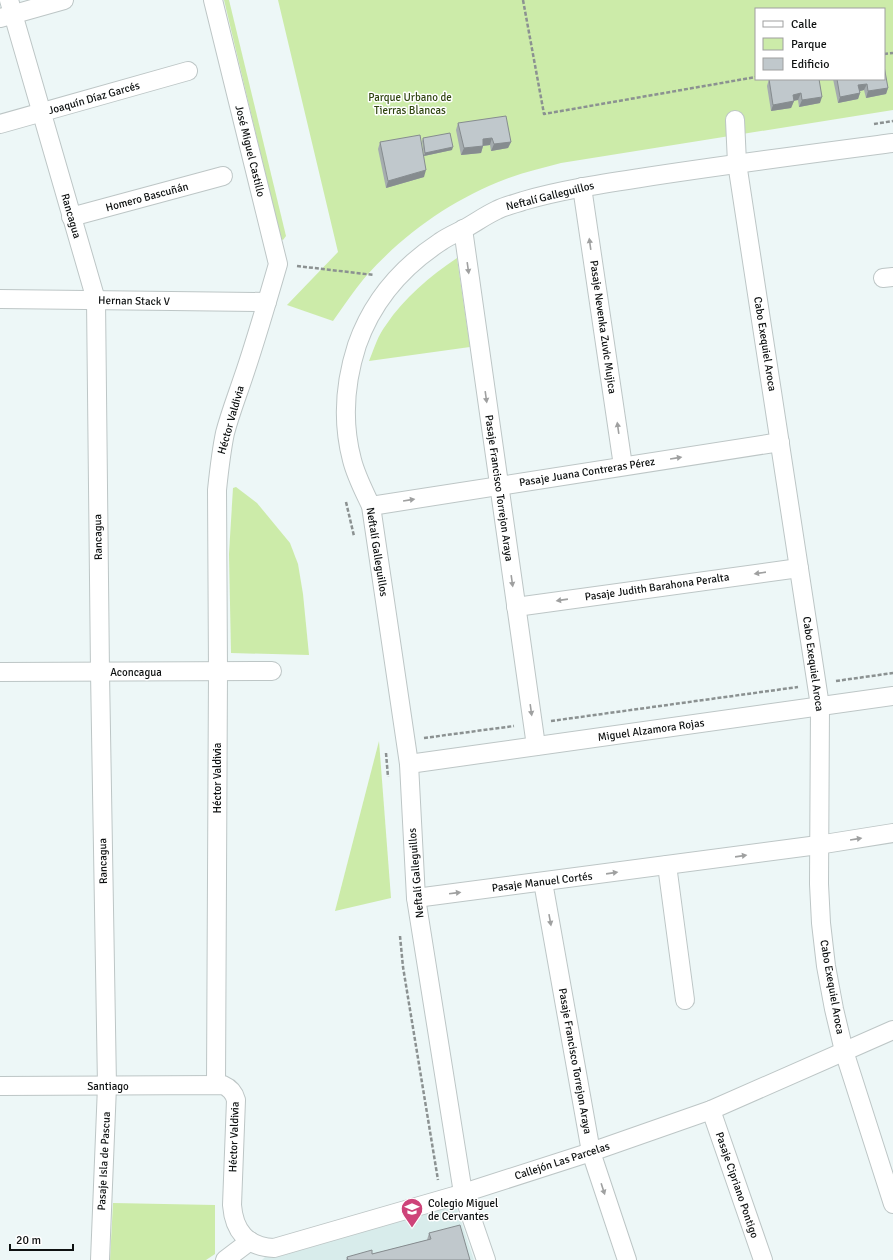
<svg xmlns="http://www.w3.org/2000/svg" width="893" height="1260" font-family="Signika,sans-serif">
<rect width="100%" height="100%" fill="#edf7f7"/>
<polygon fill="#d8eceb" points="455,1203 474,1260 262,1260 267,1255"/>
<g fill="#cceba9" fill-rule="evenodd">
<polygon points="224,0 229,0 286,236 283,240 281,239"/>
<path d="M278 0H893V110L561 163C543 168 524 172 506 179 453 199 405 233 367 275 354 290 344 306 333 321L287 305 338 252ZM756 9H884V79H756Z"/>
<path d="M457 258 470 347 369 361C374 349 378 335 386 325 404 298 430 276 457 258Z"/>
<polygon points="236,487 257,503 290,543 298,564 303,594 309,655 231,653 229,554 233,488"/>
<polygon points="379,741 391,898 335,911"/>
<polygon points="113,1203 215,1205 215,1254 206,1260 110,1260"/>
</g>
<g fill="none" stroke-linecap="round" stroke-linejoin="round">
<g stroke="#bdc6c6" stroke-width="20">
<g id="minor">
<polyline points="9,0 96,300 100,672 107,1086 100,1260"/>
<path d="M213 0 278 264C267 302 256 340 243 378 237 396 230 414 225 433 221 452 219 471 217 490L218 671 216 1085"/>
<polyline points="0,18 64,0"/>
<polyline points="735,120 737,163 820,706 819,884 821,923 826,966 834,1009 844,1051 893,1204"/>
<polyline points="0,124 188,71"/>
<polyline points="582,187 623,466"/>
<polyline points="71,217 223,176"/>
<polyline points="463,229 536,746"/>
<polyline points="883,278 893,277"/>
<polyline points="0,299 267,302"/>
<polyline points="371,506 780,442"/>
<polyline points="516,607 799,568"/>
<polyline points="0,672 272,671"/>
<polyline points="409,764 893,696"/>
<polyline points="667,865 685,1000"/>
<polyline points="543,882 591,1152 627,1260"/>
<polyline points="416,898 818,845 893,833"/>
<path d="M0 1086 223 1085C230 1088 234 1092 236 1100L232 1205C234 1231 247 1247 274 1248L454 1196 591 1152 711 1110 893 1030"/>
<polyline points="711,1110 763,1260"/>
<polyline points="225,1260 250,1241"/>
<path d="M486 1260 463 1193 416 898 409 764 371 506C364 491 356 476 352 460 342 422 345 382 357 345 372 302 402 267 440 242 447 237 456 233 464 229 475 223 486 215 497 210 505 206 514 204 523 201 561 190 601 184 640 178 724 165 809 154 893 143"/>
</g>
</g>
<g stroke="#8b9191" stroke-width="2.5" stroke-dasharray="4 2" stroke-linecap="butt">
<polyline points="523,0 544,114 756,77"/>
<polyline points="884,54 893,53"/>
<polyline points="874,124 893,121"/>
<polyline points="297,266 374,275"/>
<polyline points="346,502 354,536"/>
<polyline points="836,681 893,673"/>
<polyline points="551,721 798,687"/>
<polyline points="424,738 514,726"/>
<polyline points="386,753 388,777"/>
<polyline points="400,936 403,967 438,1180"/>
</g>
<use href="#minor" stroke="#fff" stroke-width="18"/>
</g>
<g fill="#a5acaf">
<polygon points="769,79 819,79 820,103 799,107 798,100 794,101 791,108 771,111 767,86"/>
<polygon points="833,79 884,79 888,88 886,94 866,98 864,90 860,91 860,93 858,99 838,103"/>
<polygon points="458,123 511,142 508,148 491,151 490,145 483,146 481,153 461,155 456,130"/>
<polygon points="423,138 452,150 424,156 422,141"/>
<polygon points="380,142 424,177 386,188 378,149"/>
<polygon points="429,1233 470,1260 346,1260 347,1257 372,1254 427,1240"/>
</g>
<g fill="#868c8f">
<polygon points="867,84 864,90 856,92 858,85"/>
<polygon points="888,88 886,94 866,98 868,91"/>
<polygon points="801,93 798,100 790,101 793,95"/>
<polygon points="860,93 858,99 838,103 840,97"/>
<polygon points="822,97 820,103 799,107 802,100"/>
<polygon points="794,101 791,108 771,111 773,105"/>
<polygon points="492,138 490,145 481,146 483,139"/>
<polygon points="511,142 508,148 491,151 494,144"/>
<polygon points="483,146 481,153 461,155 464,148"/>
<polygon points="453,147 452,150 424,156 425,153"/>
<polygon points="426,170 424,177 386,188 388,181"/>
</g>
<g fill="#c0c8cc" stroke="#868c8f">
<polygon points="884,66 888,88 868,91 867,84 858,85 860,93 840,97 837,79 884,79"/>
<polygon points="769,79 819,79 822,97 802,100 801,93 793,95 794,101 773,105"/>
<polygon points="506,116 511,142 494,144 492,138 483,139 483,146 464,148 458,123"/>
<polygon points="450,133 453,147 425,153 423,138"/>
<polygon points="420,135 426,170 388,181 380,142"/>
<polygon points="460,1225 470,1260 348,1260 347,1257 372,1250 372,1254 431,1239 429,1233"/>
</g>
<defs><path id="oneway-solid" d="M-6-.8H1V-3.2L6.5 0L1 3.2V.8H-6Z"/></defs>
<g fill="#9fa0a0">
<use href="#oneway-solid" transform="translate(590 244) rotate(-98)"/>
<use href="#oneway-solid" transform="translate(468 268) rotate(82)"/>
<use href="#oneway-solid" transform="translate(486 397) rotate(82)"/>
<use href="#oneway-solid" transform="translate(618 428) rotate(-98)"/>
<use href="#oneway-solid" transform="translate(676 458) rotate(-9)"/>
<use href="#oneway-solid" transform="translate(409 500) rotate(-9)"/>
<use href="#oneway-solid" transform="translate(760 573) rotate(172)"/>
<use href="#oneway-solid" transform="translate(512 581) rotate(82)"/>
<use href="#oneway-solid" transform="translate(562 600) rotate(172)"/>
<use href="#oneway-solid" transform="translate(531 710) rotate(82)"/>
<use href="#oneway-solid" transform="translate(856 839) rotate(-9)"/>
<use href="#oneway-solid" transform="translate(741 856) rotate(-8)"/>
<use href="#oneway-solid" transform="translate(612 873) rotate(-8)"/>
<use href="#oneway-solid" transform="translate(455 893) rotate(-7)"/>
<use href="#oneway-solid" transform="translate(550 920) rotate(80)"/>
<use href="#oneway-solid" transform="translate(603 1189) rotate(72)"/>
</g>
<defs>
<g id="school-pin" transform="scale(1.15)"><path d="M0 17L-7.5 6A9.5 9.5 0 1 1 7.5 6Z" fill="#ce4379" stroke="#fff"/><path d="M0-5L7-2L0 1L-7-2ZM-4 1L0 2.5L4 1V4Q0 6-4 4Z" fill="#fff"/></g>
</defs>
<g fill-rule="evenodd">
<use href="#school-pin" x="412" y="1209"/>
</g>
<g text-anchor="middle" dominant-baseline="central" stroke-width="3" stroke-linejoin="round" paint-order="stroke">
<g font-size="11" fill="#304510" stroke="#fff">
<text x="410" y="97">Parque Urbano de<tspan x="410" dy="13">Tierras Blancas</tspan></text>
</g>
<g font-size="11" fill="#0e1111" stroke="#fff">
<text transform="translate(94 98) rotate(-16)">Joaquín Díaz Garcés</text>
<text transform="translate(250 151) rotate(76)">José Miguel Castillo</text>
<text transform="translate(550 196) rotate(-14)">Neftalí Galleguillos</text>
<text transform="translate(147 197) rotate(-15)">Homero Bascuñán</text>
<text transform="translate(71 216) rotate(74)">Rancagua</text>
<text transform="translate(134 301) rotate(1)">Hernan Stack V</text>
<text transform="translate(603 327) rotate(82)">Pasaje Nevenka Zuvic Mujica</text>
<text transform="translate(765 344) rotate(81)">Cabo Exequiel Aroca</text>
<text transform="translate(231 420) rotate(-74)">Héctor Valdivia</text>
<text transform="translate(587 472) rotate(-9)">Pasaje Juana Contreras Pérez</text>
<text transform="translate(499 488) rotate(82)">Pasaje Francisco Torrejon Araya</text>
<text transform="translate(98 537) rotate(-91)">Rancagua</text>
<text transform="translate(377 552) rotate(81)">Neftalí Galleguillos</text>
<text transform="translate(657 587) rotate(-8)">Pasaje Judith Barahona Peralta</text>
<text transform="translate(813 664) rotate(82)">Cabo Exequiel Aroca</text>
<text x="136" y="672">Aconcagua</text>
<text transform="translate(651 730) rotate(-8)">Miguel Alzamora Rojas</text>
<text transform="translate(217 778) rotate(-90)">Héctor Valdivia</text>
<text transform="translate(103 861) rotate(-91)">Rancagua</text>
<text transform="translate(416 873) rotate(-95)">Neftalí Galleguillos</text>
<text transform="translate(542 882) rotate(-7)">Pasaje Manuel Cortés</text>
<text transform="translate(832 987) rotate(80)">Cabo Exequiel Aroca</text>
<text transform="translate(575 1061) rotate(80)">Pasaje Francisco Torrejon Araya</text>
<text x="108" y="1086">Santiago</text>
<text transform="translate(234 1137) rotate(-88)">Héctor Valdivia</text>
<text transform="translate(104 1161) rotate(-87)">Pasaje Isla de Pascua</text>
<text transform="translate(562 1161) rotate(-18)">Callejón Las Parcelas</text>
<text transform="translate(737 1185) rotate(71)">Pasaje Cipriano Pontigo</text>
</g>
<g font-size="11" fill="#0e1111" stroke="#fff" text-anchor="start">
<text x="428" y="1203">Colegio Miguel<tspan x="428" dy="13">de Cervantes</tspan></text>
</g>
</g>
<rect x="755" y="8" width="130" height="72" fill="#ffffff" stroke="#9fa0a0"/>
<rect x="763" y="21" width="20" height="6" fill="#ffffff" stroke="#9fa0a0"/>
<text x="791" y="28" font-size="12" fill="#0e1111">Calle</text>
<rect x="763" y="38" width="20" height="12" fill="#cceba9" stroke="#9fa0a0"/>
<text x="791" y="48" font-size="12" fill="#0e1111">Parque</text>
<rect x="763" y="58" width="20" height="12" fill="#c0c8cc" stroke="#9fa0a0"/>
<text x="791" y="68" font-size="12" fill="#0e1111">Edificio</text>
<path d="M10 1244v6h63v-6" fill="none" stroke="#0e1111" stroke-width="2"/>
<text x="16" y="1244" font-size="12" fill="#0e1111" stroke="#ffffff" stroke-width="3" paint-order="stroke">20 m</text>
</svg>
